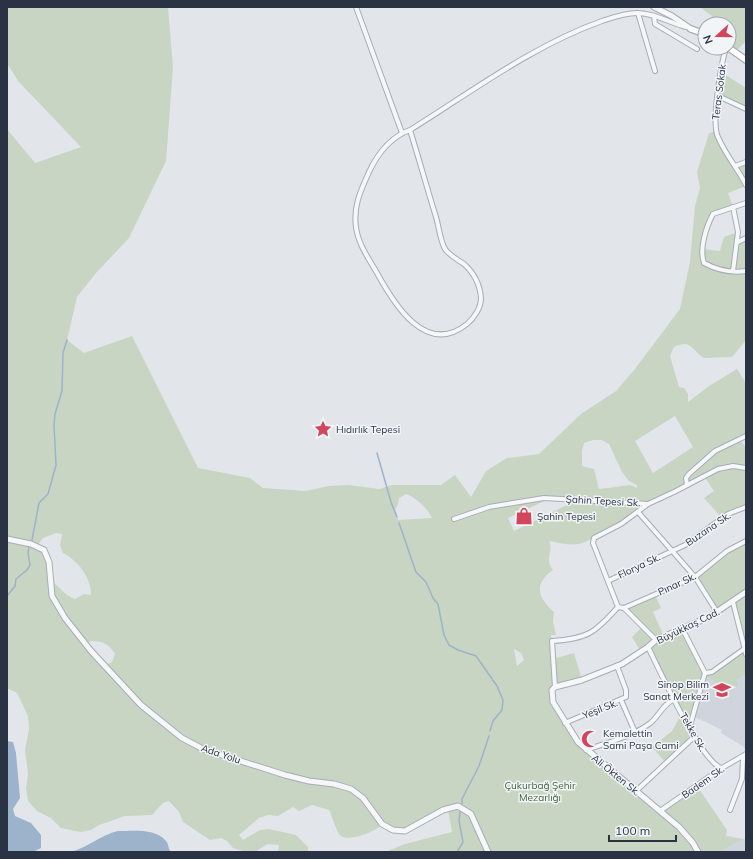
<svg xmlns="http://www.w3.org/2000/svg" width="753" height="859" font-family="Mulish,sans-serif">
<rect width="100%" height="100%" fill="#e2e6eb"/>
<g fill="#d0d5dd">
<polygon points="746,654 746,753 744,747 721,733 722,730 693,716 705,673"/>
<polygon points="744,839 746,840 746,852 719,852"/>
</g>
<g fill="#c8d5c3" fill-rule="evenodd">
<path d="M7 7H168L173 67 166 161 129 238 96 273 77 297 67 340 84 353 132 336 198 468 250 478 263 488 306 491 329 486 349 485 379 489 392 485H441L455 475 471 497 486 471 507 458 539 454 581 414 616 391 634 370 680 309 690 262 695 206 700 188 697 172 709 133 716 131 735 166 746 162V186L728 193 733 207 713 214 703 249 720 251 724 237 738 232V242L746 238V340L732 357 704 358C690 349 692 339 674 347L670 356 679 387 684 388 688 394V402L709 386 737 369 746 383V436L740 440 746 447V507L722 518 704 498 714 491 704 476 648 504 638 512 594 539H591C577 548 565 544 549 541 554 551 544 560 553 570 533 584 538 598 554 612L553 622 556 635H551L553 659 574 653 582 680 555 687 551 695 578 742 660 811 697 786 727 830 726 836 744 839 719 852H385L405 844 452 832 448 809 405 831 393 830 382 824C378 831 349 842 341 836 336 832 333 817 329 810L312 805 299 811 293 807 278 816 268 815 259 818 239 835 243 840 260 830 269 829 296 835 308 847V852H278L279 845 267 844 255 852H247L233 848 227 841 221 838 210 840 183 822 179 812 169 801 163 803 152 815 125 816 99 825 91 830 80 832 61 828 51 818 37 811 28 801 26 789 28 774 25 750 29 729 28 716 17 693 7 688V129L35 163 81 147 18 81 7 63ZM675 416 693 447 653 473 635 441ZM593 440H602L609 444 622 472 629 481 637 485V488L630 485 599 489 594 469 582 466V451L584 443ZM406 494C417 498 427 508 432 518L398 520 395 510 398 504 399 498ZM551 498 575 501 514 531 508 518ZM56 533 62 534 60 545 63 553C78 561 91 577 91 595L84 594 75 599C65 596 59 586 50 580L47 554 37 546 43 538ZM91 641C103 641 109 644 115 654L112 662 104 666 85 644ZM514 649 521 653 524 660 517 666Z"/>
<polygon points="700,7 746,7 746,41 735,52 729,48 729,24 707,24 712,16"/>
<polygon points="721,72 746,88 746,109 718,96"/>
<polygon points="746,541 746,639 743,642 733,602 717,612 695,577 727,551"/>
<polygon points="655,595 661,608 653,612 664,636 682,628 705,673 690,727 694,737 666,763 652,747 672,731 682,713 648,648 641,652 632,637 643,626 624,608"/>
<path d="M744 649 746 654V674L736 680 739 685C728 690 719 683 708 677V674Z"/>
</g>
<g fill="#9db3cb">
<polygon points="7,741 13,742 16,753 20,798 13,809 15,816 31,823 41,835 41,848 33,852 7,852"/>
<path d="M118 831C133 831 156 828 166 841 169 844 168 849 171 852H71C88 847 101 835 118 831Z"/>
</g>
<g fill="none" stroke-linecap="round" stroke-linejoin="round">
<g stroke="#9db3cb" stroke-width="1.5">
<polyline points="377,453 391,502 397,517"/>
<polyline points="399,523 416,572 426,582 433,598 438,604 444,635 449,645 458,650 476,656 497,686 503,700 502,710 493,721 490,731"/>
<polyline points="32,540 39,503 48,494 56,465 54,425 55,414 62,391 63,353 67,340"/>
<polyline points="7,596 15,586 16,579 27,570 30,565 28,553 29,546"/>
<polyline points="462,804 462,799 479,766 489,736"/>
<polyline points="457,852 463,842 459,821 460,812"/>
</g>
<g stroke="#a7adb5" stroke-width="6">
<g id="minor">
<polyline points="356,7 402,133"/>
<polyline points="638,13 655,71"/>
<polyline points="654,16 655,24 697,49"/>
<path d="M726 48C721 64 711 123 718 137 725 154 738 169 746 185"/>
<polyline points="718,96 746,109"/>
<path d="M410 130C419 159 427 188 436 217 439 227 440 240 445 249 450 256 457 259 464 264 474 273 480 285 481 298 481 308 474 318 467 324 426 357 394 304 377 273 369 259 358 244 356 227 353 206 361 190 369 172 378 153 390 137 410 130 471 92 534 45 602 21 614 17 625 13 637 13 655 13 670 23 686 27"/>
<polyline points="735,166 746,162"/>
<path d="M746 203 713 214C706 227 699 249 704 263 717 270 732 273 746 271"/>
<polyline points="738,242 746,238"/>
<polyline points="733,271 738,232 733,207"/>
<polyline points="687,485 686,478 689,474 715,451 746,436"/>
<polyline points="638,512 695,577 717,612"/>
<polyline points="454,519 489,507 544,498 648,504 674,492 718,469 733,466 746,468"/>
<polyline points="608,581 685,545 728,514 746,507"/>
<polyline points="733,602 746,654"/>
<polyline points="624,608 618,607 593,543 594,538 621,524 648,504"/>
<polyline points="624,608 695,577 727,551 746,541"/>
<polyline points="624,608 656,640"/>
<polyline points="682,628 705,673"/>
<path d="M648 647C659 669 702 764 722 768"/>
<polyline points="705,673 712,672 744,649"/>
<path d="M555 687 552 641C587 639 595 633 618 607"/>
<polyline points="621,700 635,732"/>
<polyline points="565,723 626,697 626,690 617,666"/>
<polyline points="690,726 705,673"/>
<path d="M586 750C606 743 631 737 649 724 659 717 663 703 675 699"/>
<polyline points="636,791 694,737"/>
<polyline points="730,810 742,779 743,759 746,755"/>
<polyline points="660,811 722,768 746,754"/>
</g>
</g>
<g stroke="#a7adb5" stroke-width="7">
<g id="tertiary">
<polyline points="654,7 672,16 691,29"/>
<polyline points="7,539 31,544 44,550 49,562 52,596 65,618 91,651 141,705 182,738 203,749 285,775 309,781 334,784 351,789 363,798 382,824 393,830 405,831 443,810 458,806 471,814 488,852"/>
<polyline points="698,852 693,843 679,827 578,742 553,702 552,690 555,687 582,680 622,664 648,647 656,640 709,617 746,592"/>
</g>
</g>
<g stroke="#a7adb5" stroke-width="8">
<g id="secondary">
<polyline points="691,29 705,34"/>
<polyline points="729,48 746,60"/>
</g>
</g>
<use href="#minor" stroke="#f5f7f9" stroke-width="4"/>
<use href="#tertiary" stroke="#f5f7f9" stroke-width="5"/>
<use href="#secondary" stroke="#fff" stroke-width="5.5"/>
</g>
<defs>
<g id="sight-bare" transform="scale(1.38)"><path d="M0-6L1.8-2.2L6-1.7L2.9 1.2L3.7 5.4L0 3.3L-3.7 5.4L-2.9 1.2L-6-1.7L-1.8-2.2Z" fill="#d1465a" stroke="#f2f5f8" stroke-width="2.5" paint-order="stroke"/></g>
<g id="shop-bare" transform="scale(1.38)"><path d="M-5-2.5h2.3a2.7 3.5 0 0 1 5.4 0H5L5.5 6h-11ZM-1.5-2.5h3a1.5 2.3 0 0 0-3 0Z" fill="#d1465a" stroke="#f2f5f8" stroke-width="2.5" paint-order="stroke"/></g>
<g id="school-bare" transform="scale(1.38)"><path d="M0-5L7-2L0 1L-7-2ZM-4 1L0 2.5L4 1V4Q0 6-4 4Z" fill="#d1465a" stroke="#f2f5f8" stroke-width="2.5" paint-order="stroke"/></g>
<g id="mosque-bare" transform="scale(1.38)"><path d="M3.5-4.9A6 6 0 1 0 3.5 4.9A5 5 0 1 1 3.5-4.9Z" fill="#d1465a" stroke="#f2f5f8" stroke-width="2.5" paint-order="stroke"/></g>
</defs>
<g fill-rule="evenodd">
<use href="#sight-bare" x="323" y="429"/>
<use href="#shop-bare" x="524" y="516"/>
<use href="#school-bare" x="722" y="690"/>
<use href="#mosque-bare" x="590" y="739"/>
</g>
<g text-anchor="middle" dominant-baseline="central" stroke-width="3" stroke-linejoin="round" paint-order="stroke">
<g font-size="10" fill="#2a3343" stroke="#f2f5f8">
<text transform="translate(719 92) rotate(-83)">Teras Sokak</text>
<text transform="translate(603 501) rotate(3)">Şahin Tepesi Sk.</text>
<text transform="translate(708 529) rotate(-34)">Buzana Sk.</text>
<text transform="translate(639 566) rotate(-25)">Florya Sk.</text>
<text transform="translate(677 584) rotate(-25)">Pınar Sk.</text>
<text transform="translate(688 626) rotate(-26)">Büyükkaş Cad.</text>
<text transform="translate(600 709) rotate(-22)">Yeşil Sk.</text>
<text transform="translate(693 732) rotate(60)">Tekke Sk.</text>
<text transform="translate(221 754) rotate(19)">Ada Yolu</text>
<text transform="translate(616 775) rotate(39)">Ali Ökten Sk.</text>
<text transform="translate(703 782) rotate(-35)">Badem Sk.</text>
</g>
<g font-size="10" fill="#2a3343" stroke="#f2f5f8" text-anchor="start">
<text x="336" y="429">Hıdırlık Tepesi</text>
<text x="537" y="516">Şahin Tepesi</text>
<text x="709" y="684" text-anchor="end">Sinop Bilim<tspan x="709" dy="12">Sanat Merkezi</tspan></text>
<text x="603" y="733">Kemalettin<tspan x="603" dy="12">Sami Paşa Cami</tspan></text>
</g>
<g font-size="10" fill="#3e5f37" stroke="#f2f5f8">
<text x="540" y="785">Çukurbağ Şehir<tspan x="540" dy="12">Mezarlığı</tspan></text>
</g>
</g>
<rect width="753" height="859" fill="none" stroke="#2a3343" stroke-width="16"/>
<g transform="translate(717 36) rotate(249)"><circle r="19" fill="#f2f5f8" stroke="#a2a7b0"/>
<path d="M0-3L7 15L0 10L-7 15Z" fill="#d1465a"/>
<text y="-6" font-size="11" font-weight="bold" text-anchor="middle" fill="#2a3343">N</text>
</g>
<path d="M609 835v6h67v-6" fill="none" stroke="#2a3343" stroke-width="2"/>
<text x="615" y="835" font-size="12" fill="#2a3343" stroke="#f2f5f8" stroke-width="3" paint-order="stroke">100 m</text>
</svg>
